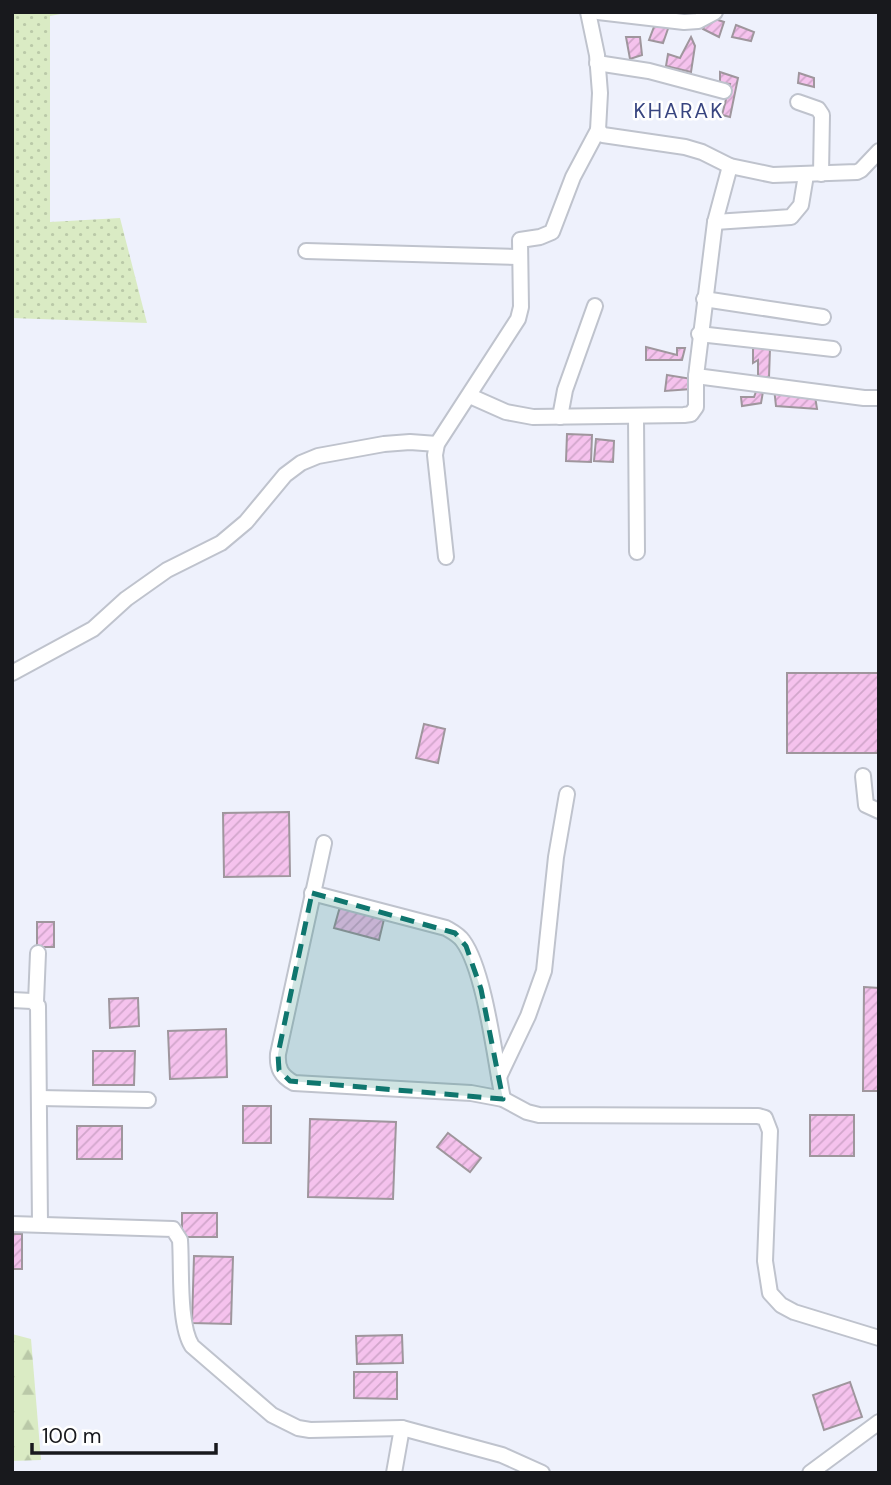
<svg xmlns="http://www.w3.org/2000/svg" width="891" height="1485" font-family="'DM Sans',sans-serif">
<defs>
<pattern id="green-dots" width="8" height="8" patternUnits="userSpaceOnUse" patternTransform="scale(1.75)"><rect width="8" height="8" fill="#daebc4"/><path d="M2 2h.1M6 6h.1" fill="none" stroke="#bac9a8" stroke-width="1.8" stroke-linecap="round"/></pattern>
<pattern id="forest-firs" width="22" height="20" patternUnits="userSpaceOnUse" patternTransform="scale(1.75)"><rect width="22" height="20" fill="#daebc4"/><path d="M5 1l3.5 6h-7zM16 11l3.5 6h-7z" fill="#bac9a8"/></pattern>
<pattern id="building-hatch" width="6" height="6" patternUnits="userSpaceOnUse" patternTransform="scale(1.75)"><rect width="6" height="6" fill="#f5c2ed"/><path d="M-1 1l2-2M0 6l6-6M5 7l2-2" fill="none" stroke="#d1a6cb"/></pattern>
</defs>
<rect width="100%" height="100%" fill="#eef1fc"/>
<polygon fill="url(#green-dots)" points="12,12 71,12 50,16 50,222 120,218 147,323 12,318"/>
<polygon fill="url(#forest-firs)" points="12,1334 31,1339 41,1460 12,1461"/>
<g fill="url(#building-hatch)" stroke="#9f969d" stroke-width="2">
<polygon points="709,17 724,22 719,37 703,29"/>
<polygon points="657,19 670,23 663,43 649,40"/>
<polygon points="736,25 754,32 751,41 732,37"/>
<polygon points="626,37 640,37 642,55 630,59"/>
<polygon points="691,37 695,46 691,72 666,66 668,54 680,58"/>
<polygon points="720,72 738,78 730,117 722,115 730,84 720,83"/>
<polygon points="799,73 814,78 814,87 798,83"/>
<polygon points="753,345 770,348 769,377 758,377 758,360 753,363"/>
<polygon points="646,347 677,355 677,348 685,348 682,360 646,360"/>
<polygon points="667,375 692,379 691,389 665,391"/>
<polygon points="764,386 761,403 742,406 741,397 754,397 757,389"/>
<polygon points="774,388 815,396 817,409 776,406"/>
<polygon points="567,434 592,435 591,462 566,461"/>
<polygon points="596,439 614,441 613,462 594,461"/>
<rect x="787" y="673" width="92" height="80"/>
<polygon points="424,724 445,729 438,763 416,758"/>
<polygon points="289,812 290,876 224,877 223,813"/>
<polygon points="341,903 385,915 379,940 334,928"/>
<rect x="37" y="922" width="17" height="25"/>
<polygon points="864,987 879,988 879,1091 863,1091"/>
<polygon points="138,998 139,1026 110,1028 109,999"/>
<polygon points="226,1029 227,1077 170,1079 168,1031"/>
<polygon points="93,1051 135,1051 134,1085 93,1085"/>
<rect x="243" y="1106" width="28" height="37"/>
<rect x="810" y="1115" width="44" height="41"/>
<polygon points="310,1119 396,1122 393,1199 308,1197"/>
<rect x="77" y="1126" width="45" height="33"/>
<polygon points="448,1133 481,1158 470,1172 437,1147"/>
<rect x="182" y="1213" width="35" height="24"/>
<rect x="12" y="1234" width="10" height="35"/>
<polygon points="194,1256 233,1257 231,1324 192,1323"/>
<polygon points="402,1335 403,1363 357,1364 356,1336"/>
<polygon points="354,1372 397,1372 397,1399 354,1398"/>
<polygon points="850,1382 862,1417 824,1430 813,1395"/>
</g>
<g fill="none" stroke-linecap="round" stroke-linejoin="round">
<g stroke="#bfc3cd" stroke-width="18">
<g id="street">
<polyline points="588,12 597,55 600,93 598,130 603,135 685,147 702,152 730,166 773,175 857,172 861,170 879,151"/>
<polyline points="598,12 684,22 698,21 715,12"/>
<polyline points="597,63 649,71 724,91"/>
<polyline points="798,102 818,109 822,115 821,174"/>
<polyline points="730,166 715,222 696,376 864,398 879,398"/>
<polyline points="715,222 791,217 801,205 806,175"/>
<polyline points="306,251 519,257"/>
<polyline points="704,299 823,317"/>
<polyline points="699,334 833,349"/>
<polyline points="470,396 506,412 533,417 684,415 691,414 696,407 696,376"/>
<polyline points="560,417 565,390 595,306"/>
<polyline points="636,417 637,552"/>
<polyline points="446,557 435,455 437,444 518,319 521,307 520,240 540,237 552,232 573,177 598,130"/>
<polyline points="12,673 93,629 126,599 167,570 221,543 246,522 285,475 301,463 318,456 384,444 410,442 437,444"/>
<polyline points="863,776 866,805 879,811"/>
<path d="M324 843 278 1054C277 1068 281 1076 294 1083L471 1093 503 1099 527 1112 539 1115 758 1116 765 1118 770 1131 765 1261 770 1293 781 1305 794 1312 879 1338"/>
<path d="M312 893 446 928C453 932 459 935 463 941 485 971 495 1060 503 1099"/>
<polyline points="12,1000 32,1001 38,1006 40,1224"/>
<polyline points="36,1002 38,953"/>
<polyline points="499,1077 528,1016 544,971 556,857 567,794"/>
<polyline points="39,1098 148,1100"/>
<path d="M12 1224 173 1229 180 1240C182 1267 178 1324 192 1346L272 1415 298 1428 310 1430 402 1428 502 1455 542 1473"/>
<polyline points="394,1473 402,1428"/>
<polyline points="810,1473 879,1422"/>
</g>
</g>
<use href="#street" stroke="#fff" stroke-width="14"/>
</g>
<path fill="#0f766e" fill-opacity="0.2" stroke="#0f766e" stroke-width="5" stroke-dasharray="14 9" stroke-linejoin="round" d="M312 893 455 933 466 946 481 989 503 1099 290 1081 279 1070 278 1054Z"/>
<g text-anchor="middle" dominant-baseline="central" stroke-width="5" stroke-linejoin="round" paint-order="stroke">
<g font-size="21" letter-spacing="2" fill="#384580" stroke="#fff">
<text x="679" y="111">KHARAK</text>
</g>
</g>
<rect width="891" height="1485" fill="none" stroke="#18191d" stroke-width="28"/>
<path d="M32 1443v10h184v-10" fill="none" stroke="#18191d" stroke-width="3.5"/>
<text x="42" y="1443" font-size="21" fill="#18191d" stroke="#ffffff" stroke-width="5" paint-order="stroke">100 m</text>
</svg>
